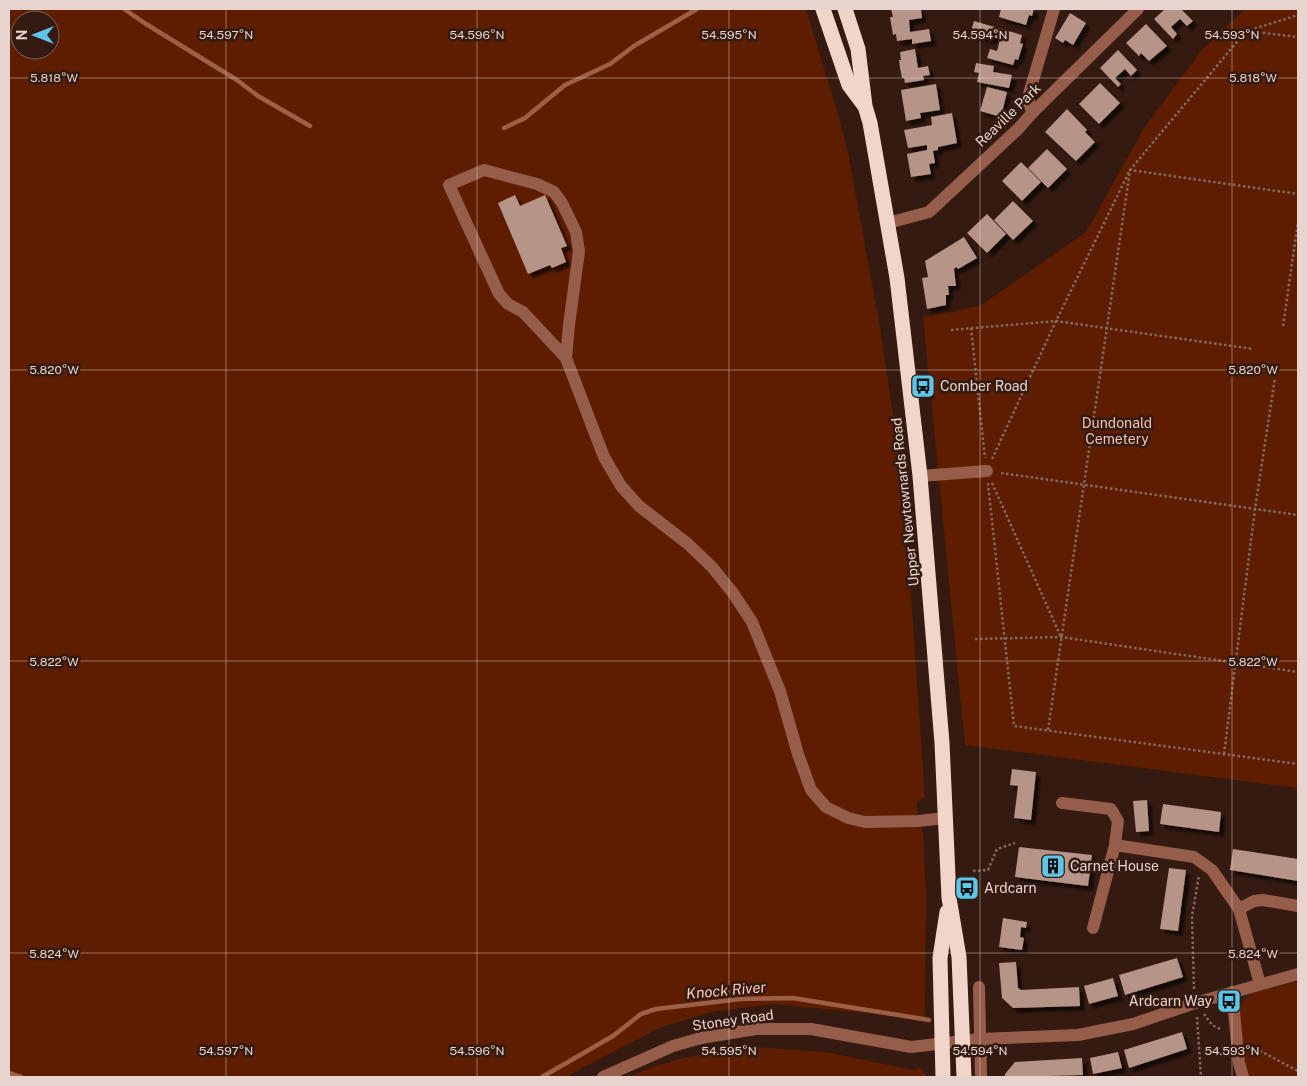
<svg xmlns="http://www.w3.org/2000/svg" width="1307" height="1086" font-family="'Public Sans',sans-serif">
<defs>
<filter id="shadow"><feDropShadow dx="4.5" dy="4.5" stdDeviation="1" flood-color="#0009"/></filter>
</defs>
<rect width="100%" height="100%" fill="#341a10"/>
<g fill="#5f1d00" fill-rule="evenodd">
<path d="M9 9H806L840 121 849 157 880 328 903 480 925 797 917 802 918 821 923 832 926 892 925 1019 774 1004 711 1012 659 1028 584 1067 567 1077H9ZM20 20H50V50H20Z"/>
<polygon points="1245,9 1298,9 1298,788 965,745 923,317 957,311 983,304 1086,232 1144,128 1201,51"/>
<polygon points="1298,981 1298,1077 1246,1077 1239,1010 1242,1002 1250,994"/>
<path d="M754 1047 827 1052 917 1071V1068H921L927 1077H629C668 1058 712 1052 754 1047Z"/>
</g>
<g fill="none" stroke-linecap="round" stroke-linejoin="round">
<g stroke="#9d6047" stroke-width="4.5">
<polyline points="124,9 146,24 237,80 258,96 310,126"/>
<polyline points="504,128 525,118 565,85 610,64 634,46 697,9"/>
<polyline points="9,1073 21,1077"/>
<polyline points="542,1077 613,1036 641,1014 656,1009 741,999 793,998 929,1020"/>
</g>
</g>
<g fill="#b79488" filter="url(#shadow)">
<polygon points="891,9 921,9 922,18 909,20 910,32 929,29 931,41 912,44 912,39 897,41 896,34 893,35 890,17 893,17"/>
<polygon points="1001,9 1034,9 1032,16 1029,15 1026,25 999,17"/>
<polygon points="1165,9 1181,9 1193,21 1187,26 1180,19 1171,27 1177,34 1173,39 1154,19"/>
<polygon points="1070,13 1086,23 1073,45 1065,40 1063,43 1055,38"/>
<polygon points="974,21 1022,35 1020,43 1023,44 1018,60 1015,59 1013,65 987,58 990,49 997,51 1000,39 992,37 991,40 970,34"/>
<polygon points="1146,24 1167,46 1149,61 1141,53 1139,56 1126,43"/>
<polygon points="915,49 918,68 928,66 930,75 923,76 924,80 905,83 904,78 902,78 900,68 899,60 901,60 900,52"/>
<polygon points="1118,50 1137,70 1131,76 1125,69 1115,78 1121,84 1118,87 1100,68"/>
<polygon points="976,63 994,66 993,72 1012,75 1009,88 977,82 979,73 974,72"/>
<polygon points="1100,83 1120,103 1099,124 1079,104"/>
<polygon points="936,84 940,110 920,113 921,118 906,121 901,90"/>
<polygon points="987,87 1007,92 1001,117 980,111"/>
<polygon points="1067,109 1087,130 1085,132 1095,142 1076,161 1045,132"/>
<polygon points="952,113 957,143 938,147 938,150 933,151 935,163 929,164 931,174 911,177 907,154 927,150 927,145 908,148 904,130 932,125 931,117"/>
<polygon points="1047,149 1067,169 1048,188 1028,168"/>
<polygon points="1021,162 1041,182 1022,201 1002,181"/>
<polygon points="515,195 520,206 545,195 567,246 561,248 566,262 552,268 550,265 528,274 498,203"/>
<polygon points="1013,201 1033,221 1013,240 994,220"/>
<polygon points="987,214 1006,234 987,253 967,233"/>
<polygon points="964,237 977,258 958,269 956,267 954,269 956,286 948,286 949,295 946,295 946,305 927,309 922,278 928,277 925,261"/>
<polygon points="928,378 930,395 927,395 925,379"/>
<polygon points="1012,769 1036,772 1031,820 1014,818 1018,786 1010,785"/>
<polygon points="1147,800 1149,831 1136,832 1133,801"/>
<polygon points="1163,804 1221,812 1219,832 1160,824"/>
<polygon points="1019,847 1092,855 1088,886 1015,877"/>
<polygon points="1233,849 1298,859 1298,881 1230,870"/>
<polygon points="1169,868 1186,870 1178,931 1160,929"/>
<polygon points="1003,918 1027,922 1026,928 1021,927 1020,937 1024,938 1022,950 999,947"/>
<polygon points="1177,958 1183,977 1125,995 1119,975"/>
<polygon points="1016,962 1018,988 1021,990 1079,987 1080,1006 1013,1008 1002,998 999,963"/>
<polygon points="1113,978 1118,996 1089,1004 1084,986"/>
<polygon points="1182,1032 1187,1049 1129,1068 1124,1050"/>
<polygon points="1118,1052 1122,1068 1093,1074 1090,1058"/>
<polygon points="1082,1058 1083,1075 1005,1077 1005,1074 1015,1062"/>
</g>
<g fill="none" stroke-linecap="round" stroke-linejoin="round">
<g stroke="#826b63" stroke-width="2.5" stroke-dasharray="2.5 2.5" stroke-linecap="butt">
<polyline points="1248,31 1298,37"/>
<polyline points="1283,326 1298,222"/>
<polyline points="971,328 985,458"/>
<polyline points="951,330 1056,321 1253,349"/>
<polyline points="992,459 1056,321 1130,170 1236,43 1247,31 1298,15"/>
<polyline points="1001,473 1298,515"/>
<polyline points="988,483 1014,726 1298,764"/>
<polyline points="992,483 1061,637"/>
<polyline points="975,639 1061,637 1298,672"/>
<polyline points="1048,730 1130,170 1298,194"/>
<polyline points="1224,754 1255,509 1275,378"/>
<polyline points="973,871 988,870 997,849 1015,843"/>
<polyline points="1194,989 1192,916 1199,875"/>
<polyline points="1204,1014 1212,1025 1222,1030"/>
<polyline points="1197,1017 1201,1077"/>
<polyline points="1251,1046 1298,1071"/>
</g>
<g stroke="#965e4a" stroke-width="12">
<polyline points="1033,112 1029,105 1029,94 1054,9"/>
<polyline points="888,223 929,212 1018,129 1033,112 1138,9"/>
<polyline points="566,358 569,325 579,251 576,232 562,203 554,192 537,184 484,170 449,185 499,294 508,304 523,312 566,358 604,457 621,486 639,506 688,544 712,567 733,593 752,622 780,691 798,754 811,790 826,807 848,818 865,822 918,821 946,818"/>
<polyline points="920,476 987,471"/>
<polyline points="1062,803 1111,809 1118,821 1115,845 1093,928"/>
<polyline points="1115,845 1194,857 1212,870 1239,909 1260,984"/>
<polyline points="1239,909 1254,901 1263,900 1298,906"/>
<polyline points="979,987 981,1077"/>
<polyline points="1232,992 1239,1063 1243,1077"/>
<polyline points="603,1077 673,1046 701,1038 756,1029 811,1029 911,1047 980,1039 1078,1035 1133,1024 1195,1003 1298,974"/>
</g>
<g stroke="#f1d5ca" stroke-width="15">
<polyline points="823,9 849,85 864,105"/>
<polyline points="845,9 858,49 865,106 870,123 897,278 920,476 942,743 949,898 959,957 964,1077"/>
<polyline points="943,1077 940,958 947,912"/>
</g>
</g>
<path fill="none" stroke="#e7d4ce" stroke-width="1" stroke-opacity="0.45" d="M226 9V1077M477 9V1077M729 9V1077M980 9V1077M1232 9V1077M9 78H1298M9 370H1298M9 661H1298M9 953H1298"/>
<defs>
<g id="bus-square" transform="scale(1.25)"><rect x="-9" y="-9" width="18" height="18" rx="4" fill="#5cc7e8" stroke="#341a10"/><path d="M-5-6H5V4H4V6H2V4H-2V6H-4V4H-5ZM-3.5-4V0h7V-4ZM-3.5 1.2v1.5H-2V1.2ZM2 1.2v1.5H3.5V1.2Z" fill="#111"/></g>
<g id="building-square" transform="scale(1.25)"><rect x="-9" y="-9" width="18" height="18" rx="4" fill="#5cc7e8" stroke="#341a10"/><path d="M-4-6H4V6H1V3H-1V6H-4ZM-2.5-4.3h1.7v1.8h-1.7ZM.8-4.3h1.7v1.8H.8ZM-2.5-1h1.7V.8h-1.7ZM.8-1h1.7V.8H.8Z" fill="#111"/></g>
</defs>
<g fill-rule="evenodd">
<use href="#bus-square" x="923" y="386"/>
<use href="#building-square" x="1053" y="866"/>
<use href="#bus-square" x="967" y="888"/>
<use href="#bus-square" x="1229" y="1001"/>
</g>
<g text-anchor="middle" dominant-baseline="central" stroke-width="5" stroke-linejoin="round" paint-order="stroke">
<g font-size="14" fill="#e7d4ce" stroke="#341a10">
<text transform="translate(1008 115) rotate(-44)">Reaville Park</text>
<text transform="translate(905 502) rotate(-96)">Upper Newtownards Road</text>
<text transform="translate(733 1020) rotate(-8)">Stoney Road</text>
</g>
<g font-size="14" fill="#e7d4ce" stroke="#341a10" text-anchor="start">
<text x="940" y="386">Comber Road</text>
<text x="1070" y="866">Carnet House</text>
<text x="984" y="888">Ardcarn</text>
<text x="1212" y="1001" text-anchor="end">Ardcarn Way</text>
</g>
<g font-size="14" fill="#f0c1b0" stroke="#341a10">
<text x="1117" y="423">Dundonald<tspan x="1117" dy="16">Cemetery</tspan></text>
</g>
<g font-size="15" font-style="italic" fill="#facbba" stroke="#341a10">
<text transform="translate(726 990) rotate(-5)">Knock River</text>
</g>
</g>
<g font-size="12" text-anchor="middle" fill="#e7d4ce" stroke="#341a10" stroke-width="5" stroke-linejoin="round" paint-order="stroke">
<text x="226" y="39">54.597°N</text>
<text x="477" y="39">54.596°N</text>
<text x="729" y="39">54.595°N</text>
<text x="980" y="39">54.594°N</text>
<text x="1232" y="39">54.593°N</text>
<text x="1253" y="82">5.818°W</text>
<text x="54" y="82">5.818°W</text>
<text x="1253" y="374">5.820°W</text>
<text x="54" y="374">5.820°W</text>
<text x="1253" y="666">5.822°W</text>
<text x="54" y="666">5.822°W</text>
<text x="1253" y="958">5.824°W</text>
<text x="54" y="958">5.824°W</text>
<text x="226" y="1055">54.597°N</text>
<text x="477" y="1055">54.596°N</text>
<text x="729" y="1055">54.595°N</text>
<text x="980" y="1055">54.594°N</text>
<text x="1232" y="1055">54.593°N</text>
</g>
<rect width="1307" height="1086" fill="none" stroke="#e7d4ce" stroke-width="20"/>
<g transform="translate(35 35) rotate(270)"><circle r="24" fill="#341a10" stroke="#7c645c"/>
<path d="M0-4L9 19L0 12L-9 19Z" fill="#5cc7e8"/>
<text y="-8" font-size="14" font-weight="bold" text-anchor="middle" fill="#e7d4ce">N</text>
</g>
</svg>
